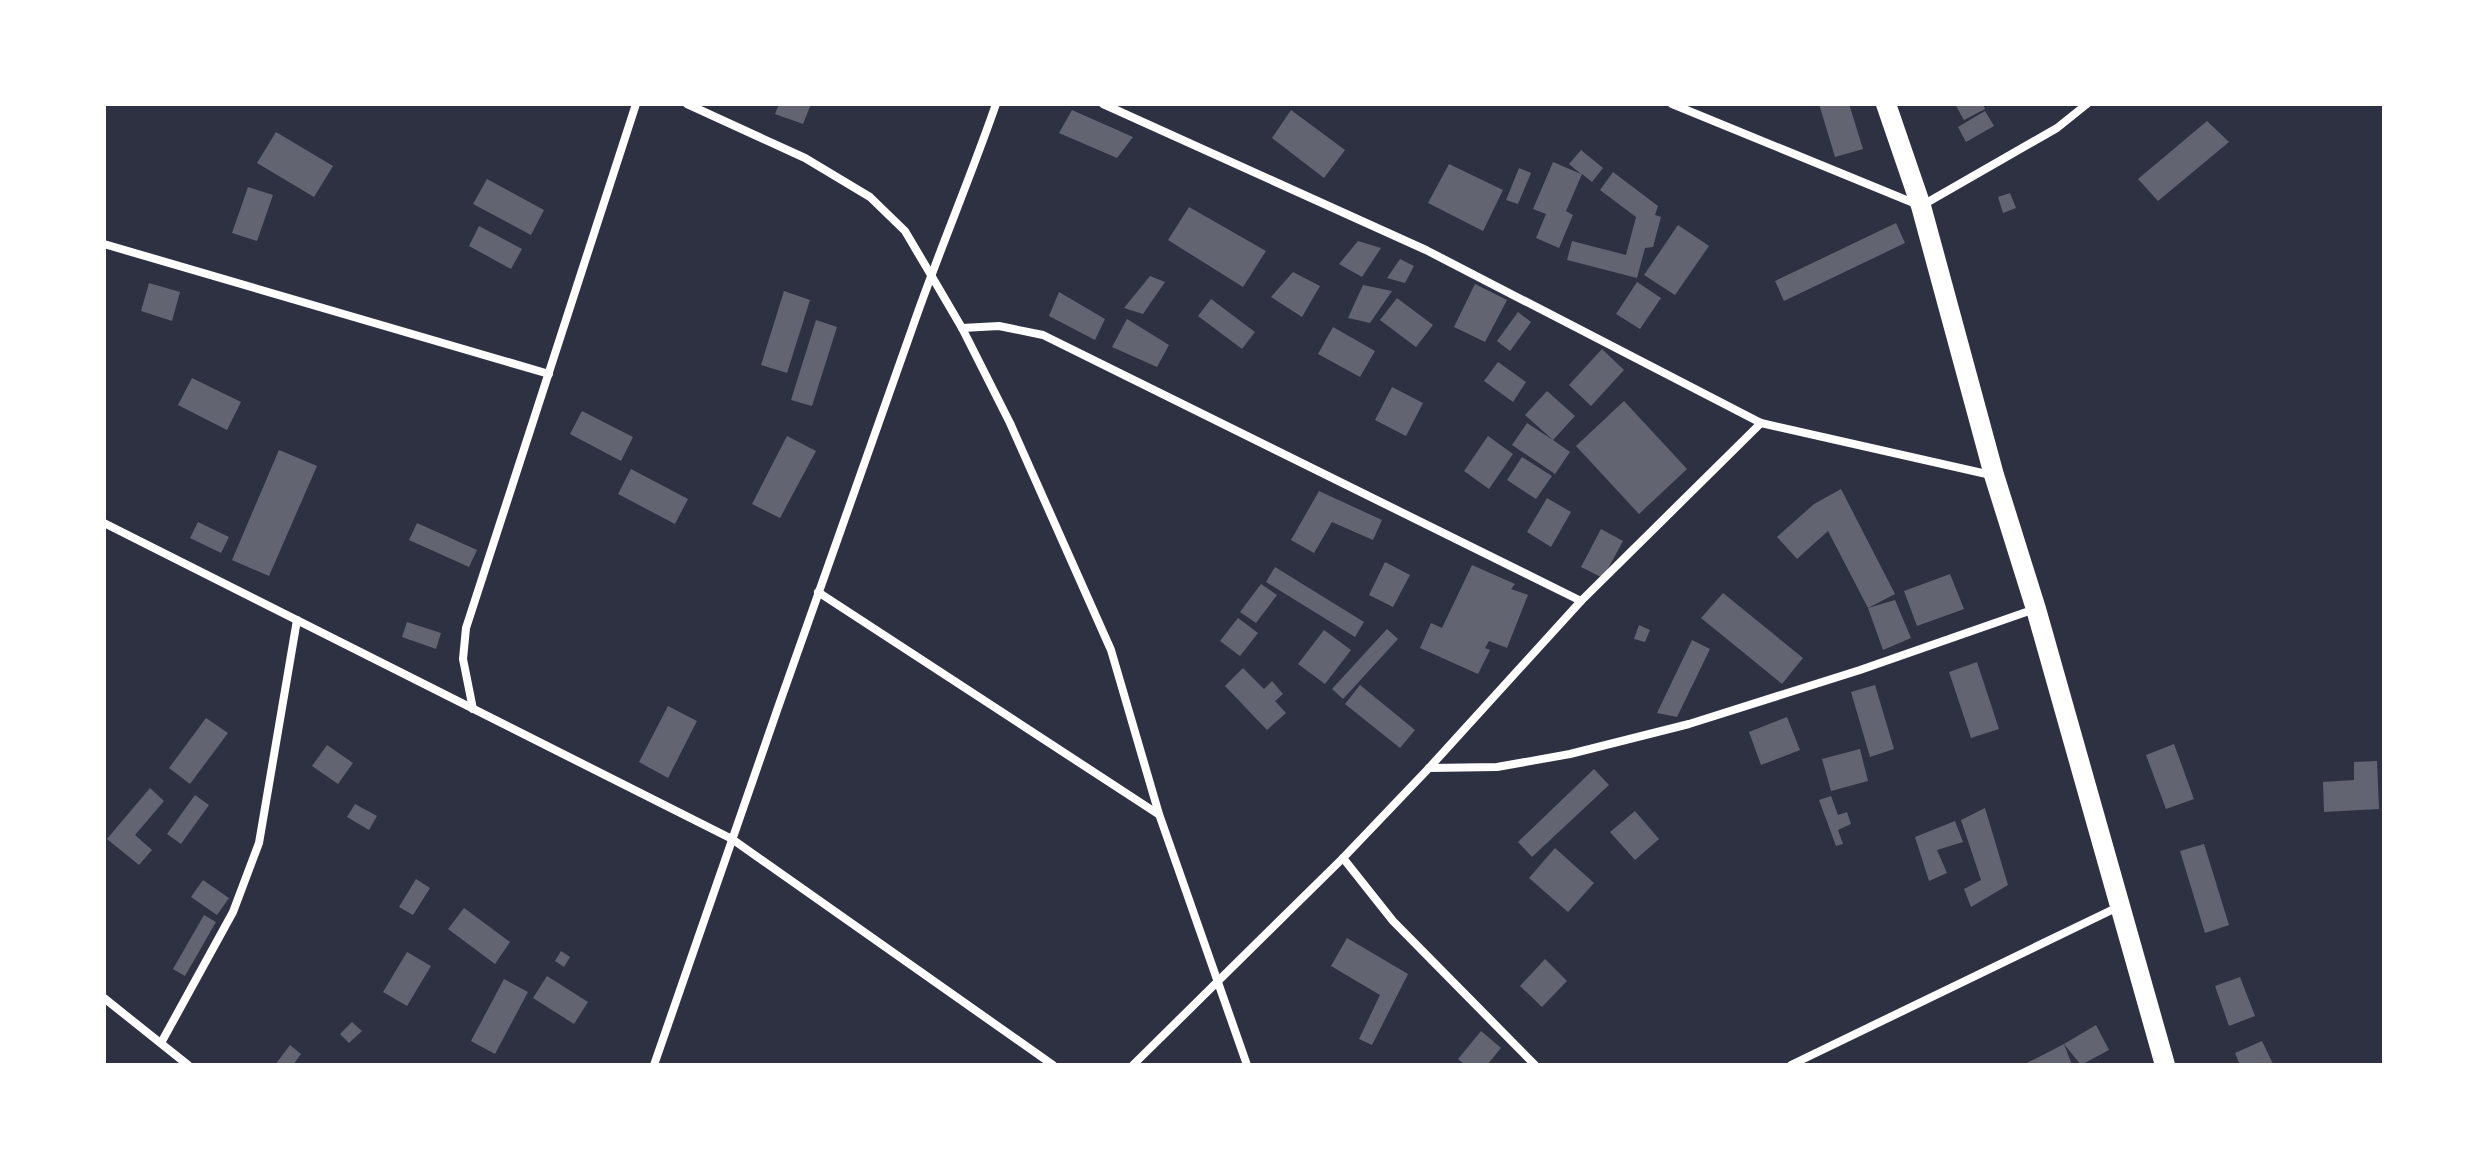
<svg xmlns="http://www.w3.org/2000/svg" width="2488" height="1169" font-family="Karla,sans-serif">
<rect width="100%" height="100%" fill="#2d3142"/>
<g fill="#626471">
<polygon points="779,104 811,104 803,124 775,114"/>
<polygon points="1819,104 1849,104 1863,149 1835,157"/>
<polygon points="1955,104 1983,104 1985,109 1964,120"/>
<polygon points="1072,110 1133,137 1117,158 1059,133"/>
<polygon points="1291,110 1345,150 1324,178 1272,138"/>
<polygon points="1985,111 1994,126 1966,142 1958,127"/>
<polygon points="2207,121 2229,142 2158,201 2138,179"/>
<polygon points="276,132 333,166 314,197 257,163"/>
<polygon points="1581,150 1603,168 1592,182 1582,174 1566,211 1573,215 1559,248 1536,238 1546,214 1533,209 1553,162 1581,174 1569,164"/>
<polygon points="1449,164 1503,190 1483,231 1428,203"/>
<polygon points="1519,168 1531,173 1518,204 1506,200"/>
<polygon points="1613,172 1658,206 1655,215 1661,217 1653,247 1645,248 1637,278 1567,260 1572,241 1626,255 1636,217 1600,190"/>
<polygon points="487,179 544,210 531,235 473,204"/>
<polygon points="248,187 273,195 257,241 232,233"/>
<polygon points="2010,193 2016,208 2003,213 1998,197"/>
<polygon points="1189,207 1266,251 1243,287 1168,240"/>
<polygon points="1896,223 1905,243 1784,301 1775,281"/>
<polygon points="1678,225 1709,246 1675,295 1644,275"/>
<polygon points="479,226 522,249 511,269 469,246"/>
<polygon points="1358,241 1381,248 1362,277 1339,264"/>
<polygon points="1400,259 1414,266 1405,283 1387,278"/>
<polygon points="1293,272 1320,286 1302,317 1271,297"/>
<polygon points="1150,276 1165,282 1143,314 1124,308"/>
<polygon points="1637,282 1661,298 1640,329 1616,314"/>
<polygon points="149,283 180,292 172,321 141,311"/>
<polygon points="1475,284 1507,300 1485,342 1454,327"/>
<polygon points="1363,285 1392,291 1370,323 1348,318"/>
<polygon points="784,291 810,300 787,373 761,365"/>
<polygon points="1059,292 1105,319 1095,340 1049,316"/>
<polygon points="1397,298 1433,325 1416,347 1380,320"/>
<polygon points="1211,299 1255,332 1242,349 1198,316"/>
<polygon points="1518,312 1531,322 1510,351 1497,341"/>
<polygon points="1127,319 1169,345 1157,367 1112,347"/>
<polygon points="816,320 837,327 812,406 791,400"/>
<polygon points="1333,327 1375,351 1360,377 1318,354"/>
<polygon points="1602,349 1624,370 1591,406 1569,385"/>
<polygon points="1498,362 1526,382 1513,402 1484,381"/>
<polygon points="192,378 241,402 227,430 178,405"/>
<polygon points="1392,387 1423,403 1406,436 1375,420"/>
<polygon points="1547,391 1575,416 1553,440 1570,452 1555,474 1512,445 1527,423 1553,440 1525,415"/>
<polygon points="1624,401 1687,469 1639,514 1576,446"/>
<polygon points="582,411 633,437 621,461 570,434"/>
<polygon points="787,436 816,451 780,518 752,504"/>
<polygon points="1488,436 1513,454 1489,489 1464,471"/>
<polygon points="279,450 317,466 269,576 232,560"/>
<polygon points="1522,457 1552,476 1536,499 1507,480"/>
<polygon points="631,469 688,499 675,524 618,494"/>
<polygon points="1841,489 1895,594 1868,608 1828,531 1797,559 1777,537 1814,504"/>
<polygon points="1319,491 1382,520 1373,540 1332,522 1314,553 1291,540"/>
<polygon points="1547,498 1571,512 1551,547 1527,532"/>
<polygon points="198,522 229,537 221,553 190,538"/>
<polygon points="417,523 477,550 469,567 409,540"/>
<polygon points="1601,529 1623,541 1603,578 1581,567"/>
<polygon points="1385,562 1410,575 1393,607 1369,595"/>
<polygon points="1472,565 1515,584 1511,589 1528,595 1507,648 1489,641 1485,648 1490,650 1478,674 1420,648 1431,623 1442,628"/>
<polygon points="1275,567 1364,622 1355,637 1266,582"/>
<polygon points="1950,574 1964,609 1917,626 1904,591"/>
<polygon points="1261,584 1277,595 1256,623 1240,612"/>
<polygon points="1723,593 1803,658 1782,684 1701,618"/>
<polygon points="1895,600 1911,638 1883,650 1868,608"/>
<polygon points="1238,618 1258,633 1240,656 1220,641"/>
<polygon points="407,622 441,633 436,649 402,637"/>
<polygon points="1639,625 1650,630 1645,642 1634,639"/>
<polygon points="1387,629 1398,639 1343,699 1332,689"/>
<polygon points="1324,630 1351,650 1325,684 1298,664"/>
<polygon points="1692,640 1710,649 1677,717 1657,713"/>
<polygon points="1977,662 1999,729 1971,738 1949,672"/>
<polygon points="1243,668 1264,689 1272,681 1283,694 1275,701 1286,713 1267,730 1225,686"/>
<polygon points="1360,685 1415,730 1400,748 1345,704"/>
<polygon points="1875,685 1894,749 1870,757 1851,692"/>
<polygon points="668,706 697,721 668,778 639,762"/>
<polygon points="1787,717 1800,750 1761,765 1749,732"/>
<polygon points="206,718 228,733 190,784 169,768"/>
<polygon points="2174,744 2194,799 2166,809 2146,755"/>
<polygon points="327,745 353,763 338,784 312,766"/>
<polygon points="1860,749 1868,781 1831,791 1822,759"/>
<polygon points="2377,761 2379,809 2324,812 2323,782 2354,780 2354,762"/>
<polygon points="1594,769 1609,785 1532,857 1518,842"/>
<polygon points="150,788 164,801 135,835 152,850 139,865 107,839"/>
<polygon points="195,795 209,805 181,844 167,834"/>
<polygon points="1831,796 1838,815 1847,812 1851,824 1838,830 1843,844 1836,846 1819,800"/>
<polygon points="355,804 377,816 369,830 347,817"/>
<polygon points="1985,808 2008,885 1971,907 1964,889 1981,880 1961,820"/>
<polygon points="1635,811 1659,839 1635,860 1610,832"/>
<polygon points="1955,821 1963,842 1937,850 1947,873 1929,881 1915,837"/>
<polygon points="2204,844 2229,925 2205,933 2180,851"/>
<polygon points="1555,848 1594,883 1568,912 1529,878"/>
<polygon points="416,879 430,888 413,915 399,907"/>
<polygon points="203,880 229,898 217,915 191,897"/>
<polygon points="464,908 510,942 495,964 448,929"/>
<polygon points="204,915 216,922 185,976 173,969"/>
<polygon points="1347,938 1408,974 1372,1045 1359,1039 1380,995 1331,966"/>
<polygon points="561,951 570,957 564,967 555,961"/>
<polygon points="407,952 431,966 407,1006 383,992"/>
<polygon points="1545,959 1567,981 1542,1007 1520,986"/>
<polygon points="547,976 588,1002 574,1024 533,998"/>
<polygon points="2240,977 2255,1016 2229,1026 2215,986"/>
<polygon points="504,979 528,992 495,1054 471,1041"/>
<polygon points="352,1022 362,1031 349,1043 340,1034"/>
<polygon points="2096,1025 2109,1050 2081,1065 2064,1044"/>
<polygon points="1481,1031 1501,1048 1487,1065 1465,1065 1458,1059"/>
<polygon points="2262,1041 2273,1064 2240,1065 2235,1053"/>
<polygon points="2064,1044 2072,1065 2023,1065"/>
<polygon points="290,1045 301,1054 293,1065 275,1065"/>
</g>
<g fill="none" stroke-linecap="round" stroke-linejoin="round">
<g stroke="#fff" stroke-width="8">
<polyline points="687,104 805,158 870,197 905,231 931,275 962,328 1010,423 1111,650 1159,814 1247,1065"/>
<polyline points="1103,104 1426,250 1761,423 1991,475"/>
<polyline points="1672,104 1921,206 2057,128 2087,104"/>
<polyline points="104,244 549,374"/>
<polyline points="962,328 999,326 1043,335 1581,601"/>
<polyline points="104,523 732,839 1053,1065"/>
<polyline points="818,592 1158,814"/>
<polyline points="473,709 463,659 466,628 636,104"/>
<polyline points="1429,768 1497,767 1570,754 1689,724 1860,670 2035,609"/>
<polyline points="1343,858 1393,921 1535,1065"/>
<polyline points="104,998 188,1065"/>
<polyline points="161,1043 233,912 259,843 297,620"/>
<path d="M654 1065C739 818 825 572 913 326 939 251 970 179 996 104"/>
<polyline points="1133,1065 1343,858 1429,768 1581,601 1761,423"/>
<polyline points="1791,1065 2118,907"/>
</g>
<polyline stroke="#fff" stroke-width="20" points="1886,104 1921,206 1994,475 2036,609 2165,1065"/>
</g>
<rect width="2488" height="1169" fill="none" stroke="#ffffff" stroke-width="212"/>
</svg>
